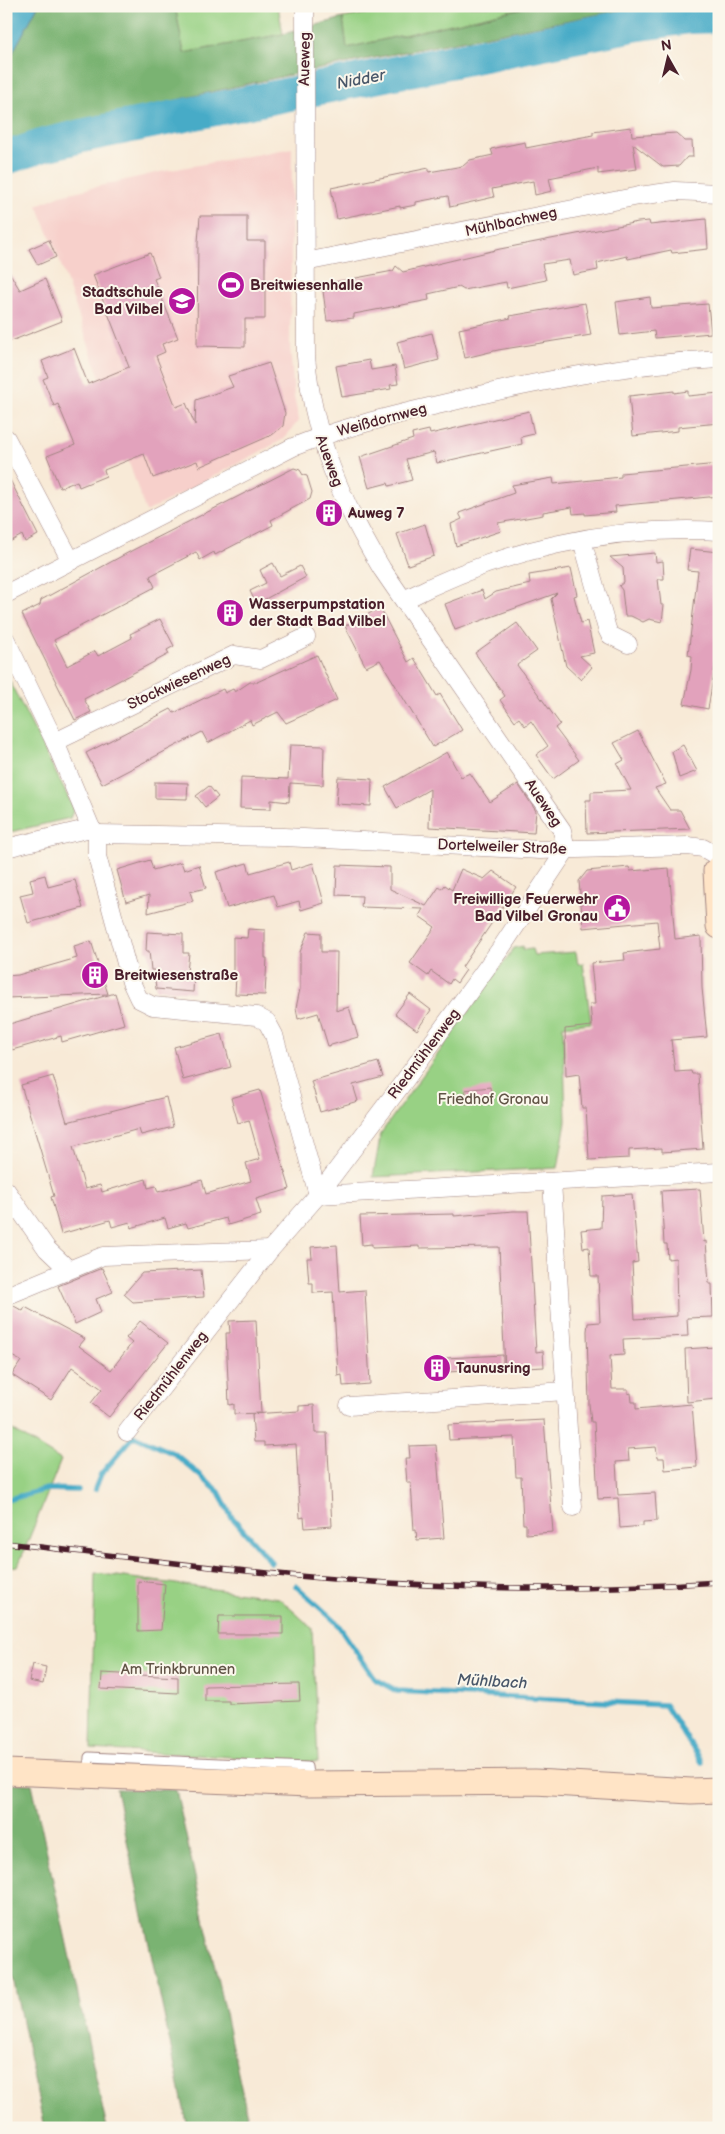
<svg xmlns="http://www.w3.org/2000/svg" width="725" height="2134" font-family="'Balsamiq Sans',sans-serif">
<rect width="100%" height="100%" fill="#fbf7ec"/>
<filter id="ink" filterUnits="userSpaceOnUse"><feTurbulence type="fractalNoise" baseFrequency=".02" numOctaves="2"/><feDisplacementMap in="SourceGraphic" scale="10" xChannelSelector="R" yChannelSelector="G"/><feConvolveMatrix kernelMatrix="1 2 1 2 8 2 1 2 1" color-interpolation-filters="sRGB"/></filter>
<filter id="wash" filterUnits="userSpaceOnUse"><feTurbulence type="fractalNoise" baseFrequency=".0096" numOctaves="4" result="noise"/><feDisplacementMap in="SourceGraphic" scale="20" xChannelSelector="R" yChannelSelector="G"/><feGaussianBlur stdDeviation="1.12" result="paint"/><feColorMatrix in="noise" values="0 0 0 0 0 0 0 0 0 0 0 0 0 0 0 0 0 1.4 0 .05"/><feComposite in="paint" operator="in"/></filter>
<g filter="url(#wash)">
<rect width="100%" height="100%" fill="#f8ead7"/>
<polygon fill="#f7d0cb" points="292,148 290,346 294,397 299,420 284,439 146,512 58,256 37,205 61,195 160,172"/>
<g fill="#98d184" stroke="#717858">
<polygon points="175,6 278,6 283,34 184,53"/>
<polygon points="405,6 531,6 347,48 343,18"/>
<polygon points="6,674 74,809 70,818 6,833"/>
<polygon points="523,946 523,950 532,949 534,955 576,952 578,964 583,963 591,1023 563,1026 566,1121 558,1168 373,1177 381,1133 514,948"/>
<polygon points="6,1426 61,1460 18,1566 6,1567"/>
<polygon points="95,1573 279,1598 312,1628 318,1762 91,1749"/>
</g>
<g fill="#7ab372" stroke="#62694e">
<path d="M38 6H175L184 53 283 34 343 18 347 48 531 6H640C428 49 213 84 6 144V65Z"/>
<polygon points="6,1783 32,1784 107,2128 44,2128 6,1944"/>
<polygon points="116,1789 176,1790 250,2128 188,2128"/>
</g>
<polygon fill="#47abc7" stroke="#486579" points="6,6 38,6 6,65"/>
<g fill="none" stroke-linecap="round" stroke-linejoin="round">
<g stroke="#47abc7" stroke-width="5.5">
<polyline points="95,1489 101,1474 134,1436 175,1454 219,1492 231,1516 271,1562"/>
<polyline points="6,1500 47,1489 78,1490"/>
<polyline points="296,1586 336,1622 375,1679 397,1691 665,1705 702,1762"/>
</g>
<polyline stroke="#47abc7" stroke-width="34" points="6,158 44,145 86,135 633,25 690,17 719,16"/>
</g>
<g id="blocks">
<g fill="#e2a2bc">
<polygon points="631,127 632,136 676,133 685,141 692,141 693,157 687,157 679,166 663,167 633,144 637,169 598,174 598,168 549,178 552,191 535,195 533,181 492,189 494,197 450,207 448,196 416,202 416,205 400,208 400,206 337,219 331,188 429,168 429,172 463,166 470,160 493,155 491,149 525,142 526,148 593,135 593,132"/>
<polygon points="200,216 247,216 247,241 265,241 265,319 245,319 245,347 197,346 198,242"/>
<polygon points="706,219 708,249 672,253 671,250 628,259 627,256 597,263 598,270 573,275 570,260 542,264 546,280 507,288 506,282 464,290 459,287 428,294 429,300 354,314 354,318 327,321 323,291 331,290 330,283 393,271 396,266 403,272 500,249 638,222 649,221 650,225"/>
<polygon points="49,240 56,257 38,265 29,249"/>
<polygon points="150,253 159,277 154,279 178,338 162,344 165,352 156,356 176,407 186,403 195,425 196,400 233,387 228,376 269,363 285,413 283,426 272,435 199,467 197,461 153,478 144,454 104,470 106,476 79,487 77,481 60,488 47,456 75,445 58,404 54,406 43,379 48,377 42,361 74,348 88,384 129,367 93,275"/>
<polygon points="6,267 20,290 45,279 62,321 6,343"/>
<polygon points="650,297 651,308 708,304 711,333 655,338 654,331 620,335 616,302"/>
<polygon points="585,303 591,335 498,350 465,358 459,329 511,318 510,316"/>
<polygon points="432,333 439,360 404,369 397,342"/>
<polygon points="369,360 371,370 395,366 398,384 390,385 391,389 342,397 336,366"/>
<polygon points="674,391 674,393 688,391 688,396 719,393 719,423 678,427 678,431 633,436 629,396"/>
<polygon points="529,411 534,434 521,437 522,444 437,463 434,452 406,459 412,480 389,486 388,483 369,488 360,457 413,439 412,434 429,430 430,434"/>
<polygon points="719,464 719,496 615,506 616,512 585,515 585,513 573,514 572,507 543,512 543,515 498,523 501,531 456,546 451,524 462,519 459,513 514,493 512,485 553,478 554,484 621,477 621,473"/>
<polygon points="294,468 300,470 303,475 307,476 312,492 310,499 271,520 273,525 215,555 214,552 200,560 196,552 150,576 155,587 54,640 67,666 95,651 98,656 132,638 130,634 160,619 174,646 167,650 169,654 84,699 91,712 75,720 22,614 40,605 41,600 133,550"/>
<polygon points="6,472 38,535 25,542 22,535 6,544"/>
<polygon points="425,524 434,556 408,565 397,534"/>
<polygon points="690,549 719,552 719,659 716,659 708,709 684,704 691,670 692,656 688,655 698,571 687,570"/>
<polygon points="655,553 656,562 663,561 664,579 658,579 661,605 664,605 662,622 649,619 643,622 631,616 625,616 622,590 619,586 624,582 623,568 610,557"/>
<polygon points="273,563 280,576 300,566 306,577 256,604 250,591 266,583 260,570"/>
<polygon points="571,568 577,595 574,596 581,623 587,621 594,653 580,656 592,667 581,680 566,666 551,599 557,593 455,630 445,604 482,590 485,599 496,592 530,584 529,575"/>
<polygon points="230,604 243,607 232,620 225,619 223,614 223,609"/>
<polygon points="380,608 408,662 414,658 437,696 440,694 462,730 433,747 380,660 366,667 345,626"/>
<polygon points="517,623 537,651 517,665 560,724 555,728 579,760 553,779 536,755 548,746 531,721 525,726 519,718 515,721 500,700 505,696 475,653"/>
<polygon points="317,655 337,700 286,723 278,712 252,725 250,720 208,743 202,732 102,784 86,753 171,709 174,713 223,689 225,693 233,689 235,692 250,682 257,682"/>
<polygon points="638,731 666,784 655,788 670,810 680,810 690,829 587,833 586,800 591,800 591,792 631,790 617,764 624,760 614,743"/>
<polygon points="290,745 324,746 323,785 290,783 289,802 271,800 271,809 240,808 241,777 288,779"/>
<polygon points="683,745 697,771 679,778 672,751"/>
<polygon points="447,752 461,777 470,773 490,802 518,784 536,811 534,833 429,827 430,789 397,808 385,787"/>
<polygon points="338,777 372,779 371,806 336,804"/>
<polygon points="155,782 188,783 187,799 155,798"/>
<polygon points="209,786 218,797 205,807 196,796"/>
<polygon points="150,860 153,870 181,862 184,870 199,865 206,888 190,892 193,901 148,913 149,895 126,902 117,870"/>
<polygon points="289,862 291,870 313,863 324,903 301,910 299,901 278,907 274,895 227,908 216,872 247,863 250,873"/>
<polygon points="337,865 390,867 390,889 426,906 439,887 442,889 445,885 452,890 461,869 484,879 493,871 516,887 462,967 466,970 457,983 452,979 449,984 431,971 428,976 410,963 435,927 419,916 423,909 361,907 362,896 336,895"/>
<polygon points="629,867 630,871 669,868 675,939 701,936 702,988 707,1037 671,1040 675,1072 691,1071 692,1074 698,1074 703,1149 662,1152 662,1148 629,1150 629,1158 589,1160 586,1108 582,1108 579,1074 566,1076 565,1029 592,1026 590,1004 595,1004 591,963 625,960 624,953 660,949 657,921 583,928 579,881 587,871"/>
<polygon points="45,875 48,887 75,880 83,908 28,923 20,895 33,892 30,879"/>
<polygon points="248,929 265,930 265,958 267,958 265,995 235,994 236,975 233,975 233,937 247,938"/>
<polygon points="147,932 183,934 183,953 189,953 187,972 194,973 193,992 156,989 154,970 151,970 149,951 146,951"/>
<polygon points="308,932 321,933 321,952 337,952 336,1011 349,1007 358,1037 328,1046 318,1013 298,1019 296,1008 300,989 300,952"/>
<polygon points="91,941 108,994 6,998 6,976 18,975 77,958 74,946"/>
<polygon points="115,993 124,1024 62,1042 61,1036 12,1050 6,1025"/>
<polygon points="410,994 431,1010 417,1030 395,1014"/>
<polygon points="222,1034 231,1067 183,1080 174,1047"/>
<polygon points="378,1062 383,1077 353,1085 358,1101 320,1112 311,1081"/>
<polygon points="53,1076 67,1122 166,1097 173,1127 141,1135 139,1129 73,1147 85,1189 100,1185 102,1192 146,1179 148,1188 156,1186 158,1192 202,1180 206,1194 251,1181 246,1163 260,1159 249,1120 238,1123 231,1098 260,1090 290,1189 256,1199 261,1215 228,1225 226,1218 188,1228 186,1223 168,1228 165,1218 131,1228 130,1222 112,1227 110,1220 61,1234 51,1197 54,1196 21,1085"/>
<polygon points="490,1087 492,1101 466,1104 465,1090"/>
<polygon points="700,1189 704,1242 706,1241 709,1284 712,1284 713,1317 687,1318 688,1336 623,1339 624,1355 610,1356 612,1389 628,1389 628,1394 631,1393 632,1402 636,1402 636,1409 692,1404 697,1467 665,1470 664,1458 658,1458 656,1447 628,1449 629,1461 616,1462 618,1495 655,1493 657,1521 643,1522 643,1526 620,1528 618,1498 598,1499 594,1422 591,1422 589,1404 587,1331 588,1323 600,1322 598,1276 591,1276 589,1247 583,1248 581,1230 601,1228 602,1196 632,1194 638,1262 632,1263 635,1319 677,1316 676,1258 668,1259 667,1244 664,1244 661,1191"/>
<polygon points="513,1211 528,1211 536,1352 543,1351 544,1367 505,1369 499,1247 419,1248 419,1246 372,1248 372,1244 362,1245 360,1216 454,1214 454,1216"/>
<polygon points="337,1245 340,1292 365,1290 370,1384 343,1386 342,1375 338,1376 333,1292 313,1293 313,1283 309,1283 307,1258 312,1258 311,1247"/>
<polygon points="102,1268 113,1292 96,1299 101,1312 75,1324 58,1286"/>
<polygon points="201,1270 204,1297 133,1302 124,1294 142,1273"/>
<polygon points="12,1305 23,1311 25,1307 85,1339 79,1346 111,1370 132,1343 126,1338 140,1321 168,1343 109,1417 91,1403 102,1389 72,1367 51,1400 12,1375 21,1361 6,1353 6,1316"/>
<polygon points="256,1320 261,1413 234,1414 234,1404 229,1405 226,1333 230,1333 229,1321"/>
<polygon points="715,1347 716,1399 687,1402 685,1349"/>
<polygon points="503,1355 503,1369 447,1372 446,1358"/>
<polygon points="314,1405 315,1433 327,1433 332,1526 305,1528 304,1517 300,1518 296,1444 264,1446 264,1442 254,1442 252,1414 299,1411 299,1406"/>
<polygon points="544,1420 553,1532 526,1534 526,1524 523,1524 521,1477 516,1477 514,1437 449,1440 448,1425"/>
<polygon points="436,1445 444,1538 417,1540 416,1530 414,1530 411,1483 407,1483 405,1458 410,1458 409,1446"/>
<polygon points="138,1581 165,1584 161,1630 138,1631"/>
<polygon points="219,1616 283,1616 283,1634 218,1634"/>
<polygon points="33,1664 46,1667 43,1684 29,1681"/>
<polygon points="102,1673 178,1677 178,1693 101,1689"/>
<polygon points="299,1684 300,1701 229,1704 229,1701 205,1701 205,1686"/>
</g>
</g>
</g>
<g filter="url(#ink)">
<use href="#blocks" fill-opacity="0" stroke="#a18481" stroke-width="1"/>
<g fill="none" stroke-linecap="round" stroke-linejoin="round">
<g stroke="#a18481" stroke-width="11">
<polyline id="lane" points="88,1775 89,1757 307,1767 309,1782"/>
</g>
<g stroke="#a18481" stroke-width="19">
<g id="street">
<polyline points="305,262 639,196 675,191 719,193"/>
<polyline points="6,438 71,561"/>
<polyline points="582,540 607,629 610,635 628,644"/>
<path d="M6 594 293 447C342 427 395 415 446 403 537 381 626 364 719 359"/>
<path d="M404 600C500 550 610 525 719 531"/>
<polyline points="6,640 55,742 91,828 97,834"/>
<polyline points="55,742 234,655 261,659 306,637"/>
<polyline points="97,834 97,856 131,982 139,999 153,1006 256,1016 267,1022 274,1035 318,1195 719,1172"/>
<polyline points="97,834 284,837 540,850 688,846 703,848 719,857"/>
<polyline points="6,848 91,828"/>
<polyline points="552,1182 573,1507"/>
<polyline points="6,1190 47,1249 68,1269"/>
<polyline points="6,1296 103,1256 270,1250"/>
<polyline points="349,1406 565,1391"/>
<path d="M127 1432 270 1250 318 1195 405 1080 501 948 566 850 562 830 382 569C342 503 312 434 306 356L305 6"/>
</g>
</g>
<g stroke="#a18481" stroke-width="27">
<g id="secondary">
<polyline points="719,869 716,871 719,926"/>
<polyline points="6,1772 309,1784 535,1782 691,1791 719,1790"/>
</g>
</g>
<use href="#lane" stroke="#fff" stroke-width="9"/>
<use href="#street" stroke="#fff" stroke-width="18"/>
<use href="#secondary" stroke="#ffe4c6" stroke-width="25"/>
<g stroke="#4a1f2b" stroke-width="5.5">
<path id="rail" d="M6 1543C154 1560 302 1581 450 1586 539 1590 630 1588 719 1582"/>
</g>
<use href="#rail" stroke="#fbf7ec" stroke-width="4" stroke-dasharray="11" stroke-linecap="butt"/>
</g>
</g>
<defs>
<g id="stadium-disc" transform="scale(1.4375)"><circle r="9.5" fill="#b5179e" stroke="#fbf7ec"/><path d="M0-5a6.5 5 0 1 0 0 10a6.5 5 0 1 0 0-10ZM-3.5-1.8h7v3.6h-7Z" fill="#fff"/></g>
<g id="school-disc" transform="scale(1.4375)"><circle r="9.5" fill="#b5179e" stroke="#fbf7ec"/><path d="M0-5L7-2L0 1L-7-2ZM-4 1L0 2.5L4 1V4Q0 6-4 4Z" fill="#fff"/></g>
<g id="building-disc" transform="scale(1.4375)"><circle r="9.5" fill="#b5179e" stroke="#fbf7ec"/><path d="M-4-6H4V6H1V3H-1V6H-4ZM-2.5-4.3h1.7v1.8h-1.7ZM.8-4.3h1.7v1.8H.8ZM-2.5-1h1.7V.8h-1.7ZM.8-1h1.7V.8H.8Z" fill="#fff"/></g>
<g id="civic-disc" transform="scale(1.4375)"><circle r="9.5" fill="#b5179e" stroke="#fbf7ec"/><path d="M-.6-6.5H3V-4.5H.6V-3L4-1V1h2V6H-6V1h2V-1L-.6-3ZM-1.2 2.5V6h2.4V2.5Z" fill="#fff"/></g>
</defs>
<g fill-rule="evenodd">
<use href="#stadium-disc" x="231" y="285"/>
<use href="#school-disc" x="182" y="301"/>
<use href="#building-disc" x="329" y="513"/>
<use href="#building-disc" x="230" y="613"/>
<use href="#civic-disc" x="617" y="908"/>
<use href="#building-disc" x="95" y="975"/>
<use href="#building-disc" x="437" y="1368"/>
</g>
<g text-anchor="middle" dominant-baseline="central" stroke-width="4" stroke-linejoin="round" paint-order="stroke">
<g font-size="15" fill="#4a1f2b" stroke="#fbf7ec">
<text transform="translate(305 59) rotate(-89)">Aueweg</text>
<text transform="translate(511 222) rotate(-12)">Mühlbachweg</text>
<text transform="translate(382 420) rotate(-15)">Weißdornweg</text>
<text transform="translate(329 461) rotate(70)">Aueweg</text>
<text transform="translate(179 682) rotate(-25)">Stockwiesenweg</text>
<text transform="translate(543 803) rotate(56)">Aueweg</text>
<text transform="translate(502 847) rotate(2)">Dortelweiler Straße</text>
<text transform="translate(424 1054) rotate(-53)">Riedmühlenweg</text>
<text transform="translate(171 1376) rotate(-52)">Riedmühlenweg</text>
</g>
<g font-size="15" font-weight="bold" fill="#4a1f2b" stroke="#fbf7ec" text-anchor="start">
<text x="250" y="285">Breitwiesenhalle</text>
<text x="163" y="292" text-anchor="end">Stadtschule<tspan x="163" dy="17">Bad Vilbel</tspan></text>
<text x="348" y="513">Auweg 7</text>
<text x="249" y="604">Wasserpumpstation<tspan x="249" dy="17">der Stadt Bad Vilbel</tspan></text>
<text x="598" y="899" text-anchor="end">Freiwillige Feuerwehr<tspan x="598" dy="17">Bad Vilbel Gronau</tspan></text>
<text x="114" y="975">Breitwiesenstraße</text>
<text x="456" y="1368">Taunusring</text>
</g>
<g font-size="15" fill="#615446" stroke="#fbf7ec">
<text x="493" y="1099">Friedhof Gronau</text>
<text x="178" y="1669">Am Trinkbrunnen</text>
</g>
<g font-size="16" font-style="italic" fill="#495769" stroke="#fbf7ec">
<text transform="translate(361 80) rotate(-11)">Nidder</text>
<text transform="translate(492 1682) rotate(3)">Mühlbach</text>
</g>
</g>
<rect width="725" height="2134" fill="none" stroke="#fbf7ec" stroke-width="25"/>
<g transform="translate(668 58) rotate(352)" stroke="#fbf7ec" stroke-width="4" paint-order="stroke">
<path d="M0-4L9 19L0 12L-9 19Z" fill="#4a1f2b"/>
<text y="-8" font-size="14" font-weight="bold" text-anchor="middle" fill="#4a1f2b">N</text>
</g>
</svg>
